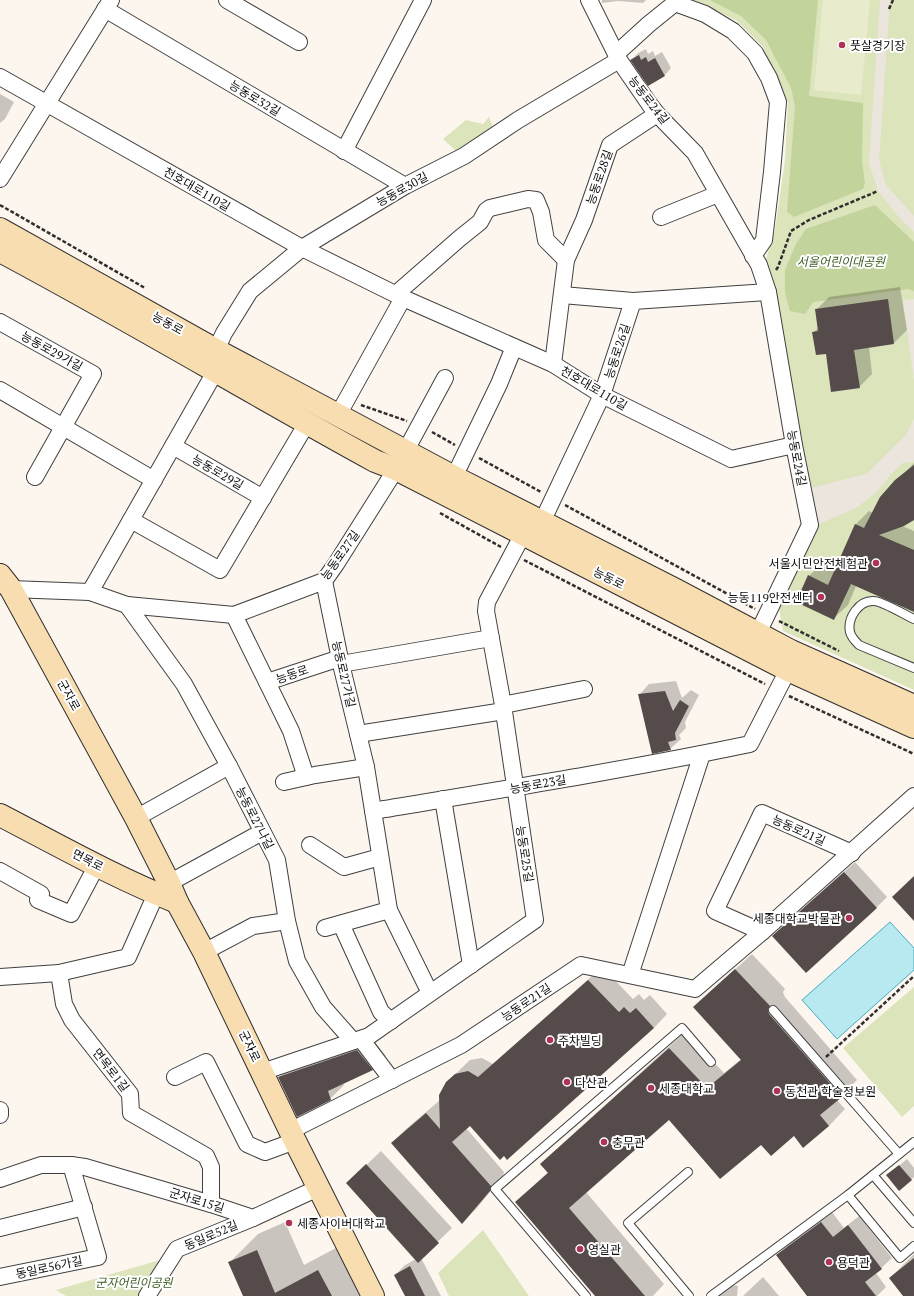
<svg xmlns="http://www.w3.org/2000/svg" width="914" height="1296" font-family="'PT Serif','Noto Sans KR',serif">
<rect width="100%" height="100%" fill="#fdf6ee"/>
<g fill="#dbe4bb">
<polygon points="687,0 914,0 914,690 783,631 779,608 819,524 802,442 778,300 765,262 775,230 785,160 788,102 763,47 737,21 705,5"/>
<polygon points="489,117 494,129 457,152 443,139 466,120 483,124"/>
<polygon points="914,987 914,1106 902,1117 843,1048"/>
<polygon points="483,1230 529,1296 449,1296 438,1273"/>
<polygon points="167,1258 142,1296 66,1296 56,1290"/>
</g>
<g fill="#c3d39c">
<polygon points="710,0 818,0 809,96 863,103 862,162 865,183 863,189 794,217 787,212 795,106 791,88 766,40 741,16"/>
<polygon points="875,205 914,242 914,291 908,289 813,302 805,314 790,311 785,293 785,270 796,244 806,229"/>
</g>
<polygon fill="#e9eccc" points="823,0 870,0 861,95 814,90"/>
<g fill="#ece5de">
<polygon points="880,0 890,0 879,160 886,185 914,216 914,232 898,216 878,191 869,163"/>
<polygon points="914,299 914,381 903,300"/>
<polygon points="914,419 914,461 908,463 904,462 891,474 877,492 856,508 819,524 811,488 866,474 906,435"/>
</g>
<polygon fill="#b8e8f0" stroke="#46adbf" points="890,922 914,948 914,970 837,1039 802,1000"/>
<g fill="#0003">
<polygon points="602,0 646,0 643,3 618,1 602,3"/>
<polygon points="646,49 648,54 653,51 655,56 662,52 671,68 665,75 648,84 632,60 638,53"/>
<polygon points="0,94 14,102 5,119 0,123"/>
<polygon points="900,287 907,330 894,343 869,347 872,374 859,387 827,353 814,332 819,327 816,310 829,297"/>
<polygon points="914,463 914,518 902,526 914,531 914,611 856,586 848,605 834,618 809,576 823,562 836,569 855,525 869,511 873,513 896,481"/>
<polygon points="676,681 682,698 691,690 699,695 685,722 686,728 679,735 681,739 670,749 639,695 649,684"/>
<polygon points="855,862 887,897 876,908 784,925"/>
<polygon points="752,954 785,989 783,992 785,997 857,1080 837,1100 845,1109 829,1126 761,1144 669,1119 586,1192 664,1284 653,1296 596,1296 516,1202 548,1172 541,1164 685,1032 724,1073 741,1059 694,1007"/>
<polygon points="602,967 633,999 639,994 644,1000 650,995 667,1014 654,1028 470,1125 466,1128 504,1172 503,1176 476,1209 462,1223 392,1143 406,1129 440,1100 446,1083 470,1060 482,1058 493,1064"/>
<polygon points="371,1037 386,1056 372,1070 343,1083 344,1085 330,1099 279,1077 293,1063"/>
<polygon points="381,1151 452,1228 421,1258 441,1296 406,1296 395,1275 405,1265 416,1259 361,1170"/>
<polygon points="907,1159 914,1168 914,1177 899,1190 888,1175"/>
<polygon points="832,1212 844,1228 859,1216 892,1258 876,1273 886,1287 877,1296 808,1296 778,1256 788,1245"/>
<polygon points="285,1222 304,1265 347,1242 376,1296 244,1296 230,1262 258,1234"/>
<polygon points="914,1254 914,1296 904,1296 890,1278"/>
<polygon points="763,1277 779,1296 743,1296 745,1294"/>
<polygon points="721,1283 738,1286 737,1296 706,1296"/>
</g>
<g fill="#544b4a">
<polygon points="639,55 641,60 646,57 648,62 655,58 665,76 648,86 630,60"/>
<polygon points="888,299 894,344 854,350 860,388 831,392 826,354 816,355 812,332 818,331 815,309"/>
<polygon points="914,465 914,520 904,526 879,535 914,550 914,612 851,584 834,620 796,602 808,575 828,585 855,524 864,528 880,497 895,480"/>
<polygon points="665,691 673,711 680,700 689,706 675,733 676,740 668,742 671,750 652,754 638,694"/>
<polygon points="844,872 877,908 806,973 772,936"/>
<polygon points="914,876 914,921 892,897"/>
<polygon points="735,969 770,1006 768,1009 769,1014 842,1097 820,1115 829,1126 803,1148 794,1136 771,1156 761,1145 720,1179 669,1120 569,1208 645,1296 595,1296 515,1202 548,1173 540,1164 669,1048 707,1088 741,1060 693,1007"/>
<polygon points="588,980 619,1012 624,1007 630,1013 636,1008 654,1028 507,1160 504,1156 500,1160 470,1126 452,1142 491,1186 490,1191 462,1224 391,1143 426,1113 440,1129 439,1095 446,1082 455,1074 468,1071 478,1077"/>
<polygon points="357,1050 373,1070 328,1091 331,1100 297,1117 278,1077"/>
<polygon points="366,1164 439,1243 418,1263 346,1183"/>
<polygon points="899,1165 912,1180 899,1191 886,1175"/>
<polygon points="821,1222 833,1237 848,1225 882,1269 865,1282 876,1296 807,1296 776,1255"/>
<polygon points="257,1250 275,1293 318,1270 332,1296 243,1296 228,1262"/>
<polygon points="914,1258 914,1296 903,1296 889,1278"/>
<polygon points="410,1266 425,1296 405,1296 394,1275"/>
</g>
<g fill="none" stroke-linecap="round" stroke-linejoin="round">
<g stroke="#404040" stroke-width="10">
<g id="lane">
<path d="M914 619C905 615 882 601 874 601 859 600 847 618 850 632 851 637 855 641 859 645L914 668"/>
<polyline points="773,1010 899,1154"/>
<polyline points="688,1172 628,1223 689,1296"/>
<polyline points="873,1175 914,1223"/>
<polyline points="848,1195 900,1258 914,1246"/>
<polyline points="586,1296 495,1189 682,1028 711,1062"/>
<polyline points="711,1296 848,1195 914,1142"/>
</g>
</g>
<g stroke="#404040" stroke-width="18">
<g id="street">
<polyline points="227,0 299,42"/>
<polyline points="589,0 619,60 650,105 657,114 695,153 759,265 768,292 794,445 810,525 758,633"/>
<polyline points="674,0 675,3 705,14 733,31 755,53 769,78 778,102 772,172 764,240 753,256"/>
<polyline points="105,9 405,186"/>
<polyline points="616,54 649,24 675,3"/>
<polyline points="0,77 302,248 403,298 553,364 602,395 731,459 794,445"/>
<polyline points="344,151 423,0"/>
<polyline points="0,179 111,0"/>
<polyline points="661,217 718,194"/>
<polyline points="396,294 460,238 480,222 486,211 490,208 528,199 536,200 541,212 546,240 566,260"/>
<polyline points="562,295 633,301"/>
<polyline points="0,322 93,374 35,477"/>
<polyline points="216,350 224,333 250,291 302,248 405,186 464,156 518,120 619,60"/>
<polyline points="553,364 566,260 584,220 610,145 657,114"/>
<polyline points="0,390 154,480"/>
<polyline points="338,415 403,298"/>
<polyline points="173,446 263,498"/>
<polyline points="405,452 445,378"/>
<polyline points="454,477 499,384 514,347"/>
<polyline points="131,520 220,570 307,423"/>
<polyline points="542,522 602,395 633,301 768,292"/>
<polyline points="324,581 341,664 366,767 389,910 430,993"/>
<polyline points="11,589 90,592 127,605 234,615 324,581 336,564 396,469"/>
<polyline points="90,592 215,372"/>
<polyline points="127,605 184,684 229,766 277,860 287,921 297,961 323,1007 353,1041"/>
<polyline points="234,615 291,731 306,777"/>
<polyline points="341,664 491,638"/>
<polyline points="267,682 340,658"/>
<polyline points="503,705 584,689"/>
<polyline points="358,734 504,711"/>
<polyline points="284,782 315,775 366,767"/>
<polyline points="443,799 471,965"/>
<path d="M373 811C499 790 625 770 750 744L788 670"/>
<polyline points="136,818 229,766"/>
<polyline points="310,845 344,867 380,857"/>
<polyline points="0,871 41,894 38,900 71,914 97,865"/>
<polyline points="169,883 262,832"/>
<polyline points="341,924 381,1012 391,1021"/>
<polyline points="325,928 389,910"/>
<polyline points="762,932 715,911 762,813 852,853"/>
<polyline points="204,952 253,926 287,921"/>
<polyline points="59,973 64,1004 72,1020 130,1094 131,1113 206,1156 211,1167 211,1204"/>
<polyline points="630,975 702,754"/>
<polyline points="0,977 59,973 128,957 156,894"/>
<polyline points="361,1039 392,1080"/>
<polyline points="262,1072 369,1036 535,920 503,705 486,611 487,602 523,534"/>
<polyline points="175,1077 206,1062 247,1144 265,1152 295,1141"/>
<polyline points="0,1110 0,1115"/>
<polyline points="290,1131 461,1045 581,965 695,989 762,932 914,796"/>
<polyline points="0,1179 41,1165 71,1165 85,1167 211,1204 253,1218 318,1188"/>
<polyline points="0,1228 84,1207"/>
<polyline points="0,1277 98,1257 71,1165"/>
<polyline points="147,1296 177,1249 253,1218"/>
</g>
</g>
<g stroke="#2f2f2f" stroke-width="24">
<g id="secondary">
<polyline points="0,229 216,350 454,477 676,590 791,651 914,706"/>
<path d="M0 251C126 318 249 392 375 461L396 469 788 670 914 727"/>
<polyline points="0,575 11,589 136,818 169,883 177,902 204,952 295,1141 373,1296"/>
<path d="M0 815C58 845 116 878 177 902"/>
</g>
</g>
<g stroke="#2f2f2f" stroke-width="2.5" stroke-dasharray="4 2" stroke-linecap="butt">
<polyline points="889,9 893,0"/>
<polyline points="0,205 145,288"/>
<polyline points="776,270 778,267 791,231 809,220 878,191"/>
<polyline points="361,405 407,421"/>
<polyline points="432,432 455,445"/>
<polyline points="479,458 541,492"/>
<polyline points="565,505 755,609"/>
<polyline points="440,513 501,547"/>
<polyline points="524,560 765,684"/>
<polyline points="779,621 839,651"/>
<polyline points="789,696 914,754"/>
<polyline points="826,1057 914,976"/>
</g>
<use href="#lane" stroke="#fff" stroke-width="8"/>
<use href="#street" stroke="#fff" stroke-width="16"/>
<use href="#secondary" stroke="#f7ddaf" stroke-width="22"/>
</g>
<g fill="#ae3357" stroke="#fff" stroke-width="1.5">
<circle cx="842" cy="45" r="4"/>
<circle cx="876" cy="563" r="4"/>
<circle cx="821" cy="597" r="4"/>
<circle cx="849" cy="918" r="4"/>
<circle cx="550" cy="1040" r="4"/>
<circle cx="567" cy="1082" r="4"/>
<circle cx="651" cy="1088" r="4"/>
<circle cx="777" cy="1091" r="4"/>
<circle cx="604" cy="1142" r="4"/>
<circle cx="289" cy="1223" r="4"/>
<circle cx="580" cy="1249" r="4"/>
<circle cx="829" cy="1262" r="4"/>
</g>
<g text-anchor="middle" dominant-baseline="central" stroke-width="4" stroke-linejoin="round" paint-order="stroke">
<g font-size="12" fill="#0d0d0d" stroke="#fff" text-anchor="start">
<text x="850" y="45">풋살경기장</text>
<text x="868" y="563" text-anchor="end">서울시민안전체험관</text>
<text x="813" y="597" text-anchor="end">능동119안전센터</text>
<text x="841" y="918" text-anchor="end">세종대학교박물관</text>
<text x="558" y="1040">주차빌딩</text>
<text x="575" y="1082">다산관</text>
<text x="659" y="1088">세종대학교</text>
<text x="785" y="1091">동천관 학술정보원</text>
<text x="612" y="1142">충무관</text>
<text x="297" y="1223">세종사이버대학교</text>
<text x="588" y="1249">영실관</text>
<text x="837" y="1262">용덕관</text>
</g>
<g font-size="12" fill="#0d0d0d" stroke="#fff">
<text transform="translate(255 98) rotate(31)">능동로32길</text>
<text transform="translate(649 100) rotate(52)">능동로24길</text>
<text transform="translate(599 177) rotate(-71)">능동로28길</text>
<text transform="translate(197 189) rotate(30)">천호대로110길</text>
<text transform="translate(402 189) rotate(-29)">능동로30길</text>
<text transform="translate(168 323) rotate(29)">능동로</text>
<text transform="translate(52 351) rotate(29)">능동로29가길</text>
<text transform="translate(617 351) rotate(-72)">능동로26길</text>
<text transform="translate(594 388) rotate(30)">천호대로110길</text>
<text transform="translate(797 458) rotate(79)">능동로24길</text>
<text transform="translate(218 472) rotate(30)">능동로29길</text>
<text transform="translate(340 555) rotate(-55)">능동로27길</text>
<text transform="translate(609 578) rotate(27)">능동로</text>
<text transform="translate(292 674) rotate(-19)">능동로</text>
<text transform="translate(344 674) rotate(77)">능동로27가길</text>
<text transform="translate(69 695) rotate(61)">군자로</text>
<text transform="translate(538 784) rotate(-10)">능동로23길</text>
<text transform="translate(255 818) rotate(63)">능동로27나길</text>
<text transform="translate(799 830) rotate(24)">능동로21길</text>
<text transform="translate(525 854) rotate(81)">능동로25길</text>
<text transform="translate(88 860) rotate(27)">면목로</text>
<text transform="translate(526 1002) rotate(-34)">능동로21길</text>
<text transform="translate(250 1046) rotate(64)">군자로</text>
<text transform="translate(111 1070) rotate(52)">면목로1길</text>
<text transform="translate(197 1200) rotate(17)">군자로15길</text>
<text transform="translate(211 1235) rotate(-23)">동일로52길</text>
<text transform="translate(49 1267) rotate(-12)">동일로56가길</text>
</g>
<g font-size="12" font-style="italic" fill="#3e5d24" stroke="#fff">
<text x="841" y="261">서울어린이대공원</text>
<text x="134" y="1282">군자어린이공원</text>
</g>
</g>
</svg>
